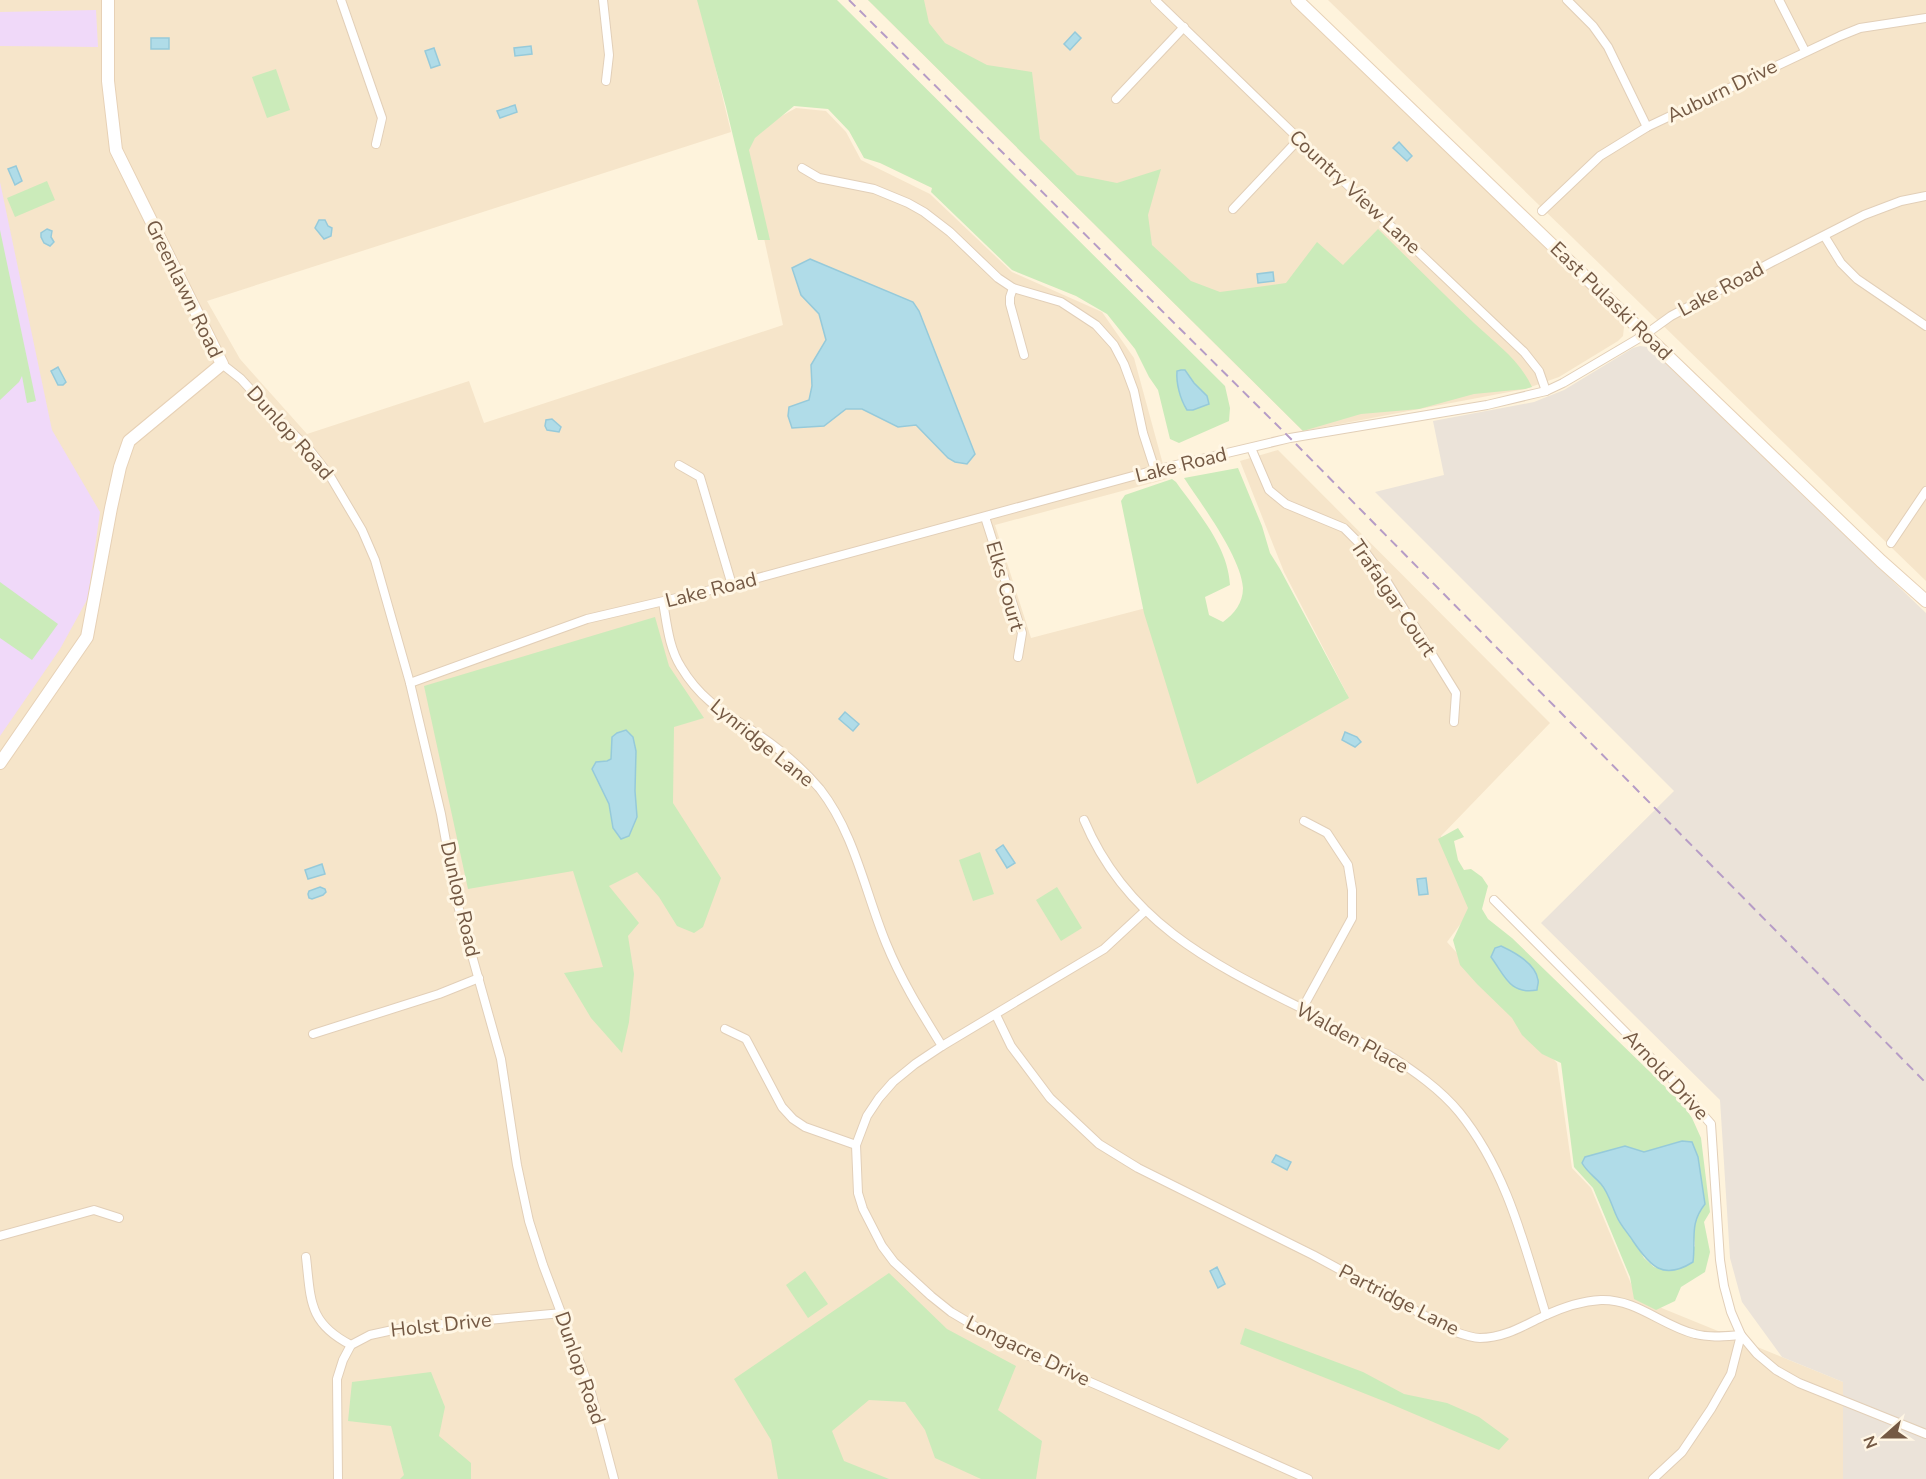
<svg xmlns="http://www.w3.org/2000/svg" width="1926" height="1479" font-family="'Nunito Sans',sans-serif">
<rect width="100%" height="100%" fill="#fef3dc"/>
<g fill="#f6e5ca">
<polygon points="0,0 699,0 731,132 207,301 240,359 307,434 469,381 484,423 783,325 742,138 796,108 826,111 846,132 861,160 930,194 1012,272 1102,312 1134,358 1167,479 995,525 1031,638 1146,608 1347,694 1284,572 1240,461 1278,450 1550,723 1441,836 1471,910 1447,942 1557,1063 1572,1168 1591,1188 1637,1298 1843,1382 1843,1479 0,1479"/>
<polygon points="868,0 1290,0 1620,319 1624,327 1623,336 1618,341 1559,377 1525,389 1303,431"/>
<polygon points="1328,0 1926,0 1926,581"/>
</g>
<polygon fill="#ebe3d9" points="1640,346 1648,347 1656,353 1926,613 1926,1479 1843,1479 1843,1382 1782,1357 1742,1302 1730,1258 1720,1100 1541,923 1674,791 1375,492 1444,475 1433,421 1534,402 1564,390 1633,348"/>
<g fill="#f0d9f9">
<polygon points="96,10 98,47 0,46 0,12"/>
<polygon points="0,182 52,430 100,512 88,598 60,649 0,736"/>
</g>
<g fill="#cbebba" fill-rule="evenodd">
<polygon points="697,0 837,0 1225,386 1230,408 1229,421 1179,443 1170,439 1158,390 1149,377 1135,349 1107,314 1076,296 1012,270 931,192 932,188 880,163 864,158 849,131 828,109 794,106 755,138 749,150 770,240 758,240 726,107"/>
<path d="M868 0H924L929 23 945 43 987 65 1032 72 1040 139 1077 175 1117 183 1161 169 1148 215 1152 245 1191 281 1220 292 1286 283 1317 242 1343 265 1378 229C1410 260 1441 292 1474 323 1495 343 1519 359 1532 387L1525 389 1474 394 1419 409 1361 414 1303 431Z"/>
<polygon points="276,69 290,110 267,118 252,77"/>
<polygon points="47,181 55,200 15,217 7,198"/>
<polygon points="0,230 36,401 27,403 22,376 19,382 0,400"/>
<path d="M1238 468 1262 526 1270 553 1280 569 1349 698 1197 784 1144 613 1121 501 1125 495 1172 479 1176 482C1198 513 1228 546 1230 585L1205 597 1209 615 1223 622C1234 614 1243 603 1243 588 1241 557 1202 505 1184 478Z"/>
<polygon points="0,582 58,624 32,660 0,638"/>
<path d="M655 617 669 666 704 718 674 727 673 803 721 878 703 927 694 933 677 926 659 897 637 872 609 886 639 923 628 936 634 974 629 1022 622 1053 591 1018 564 973 603 967 573 871 468 889 424 686ZM636 751 635 791 637 817 613 828 609 804 596 762 607 761Z"/>
<path d="M1458 828 1464 837 1454 841 1458 860 1464 870 1471 869 1482 877 1488 886 1482 909 1488 919 1512 938 1681 1102 1692 1118 1701 1138 1710 1212 1704 1222 1710 1252 1705 1272 1681 1287 1675 1301 1656 1310 1634 1299 1630 1277 1593 1188 1574 1167 1561 1063 1542 1054 1522 1035 1512 1018 1477 984 1460 965 1453 940 1468 908 1438 839ZM1682 1141 1697 1214 1693 1229 1695 1246 1667 1271 1654 1267 1644 1258 1601 1183 1611 1151 1625 1147 1644 1152Z"/>
<polygon points="980,852 994,894 973,901 959,860"/>
<polygon points="1057,887 1082,928 1061,941 1036,900"/>
<polygon points="805,1271 828,1304 808,1318 786,1285"/>
<polygon points="889,1273 947,1329 1016,1366 998,1410 1042,1441 1036,1479 981,1479 935,1458 925,1430 905,1402 869,1400 832,1431 844,1461 889,1479 778,1479 771,1440 734,1379"/>
<polygon points="1245,1328 1363,1372 1404,1394 1447,1403 1479,1417 1509,1439 1499,1450 1386,1402 1240,1344"/>
<polygon points="431,1372 445,1407 439,1436 471,1463 471,1479 400,1479 404,1475 391,1426 348,1421 352,1382"/>
</g>
<g fill="#b0dce8" stroke="#96cada" stroke-width="1.5">
<polygon points="1075,32 1081,38 1070,50 1064,44"/>
<rect x="151" y="38" width="18" height="11"/>
<polygon points="531,46 532,54 515,56 514,48"/>
<polygon points="434,48 440,65 431,68 425,51"/>
<polygon points="515,105 517,112 500,118 497,111"/>
<polygon points="1399,142 1412,156 1407,161 1393,148"/>
<polygon points="16,166 22,181 15,185 8,169"/>
<polygon points="319,220 325,220 328,226 332,228 331,236 324,239 315,228"/>
<polygon points="47,229 52,231 51,237 54,242 50,246 44,243 41,237 41,233"/>
<polygon points="810,259 913,302 919,311 975,454 967,464 955,462 948,458 916,425 898,427 862,409 846,409 824,426 792,428 788,416 789,407 809,400 812,386 811,365 826,340 819,314 801,295 792,268"/>
<polygon points="1273,272 1274,281 1258,283 1257,274"/>
<polygon points="58,367 66,382 63,385 58,385 51,371"/>
<path d="M1181 370H1185L1194 383 1207 396 1209 404 1193 410H1187C1180 399 1176 383 1177 371Z"/>
<polygon points="552,419 561,427 559,432 547,430 545,426 546,420"/>
<polygon points="845,712 859,724 853,731 839,719"/>
<polygon points="626,730 633,737 636,751 635,791 637,817 629,836 621,839 613,828 609,804 592,769 596,762 607,761 611,759 612,737 617,733"/>
<polygon points="1345,732 1357,737 1361,742 1355,747 1342,740"/>
<polygon points="1003,845 1015,863 1007,868 996,850"/>
<polygon points="322,864 325,874 308,879 305,870"/>
<polygon points="1426,878 1428,894 1419,895 1417,879"/>
<polygon points="320,887 325,889 326,892 323,895 312,899 309,898 308,894 309,891"/>
<path d="M1501 946C1514 952 1536 964 1538 980 1539 983 1537 986 1537 990 1510 995 1505 976 1491 957L1495 948Z"/>
<path d="M1682 1141 1692 1142 1698 1157 1705 1204C1689 1224 1696 1239 1693 1262 1663 1281 1650 1266 1633 1241 1628 1233 1621 1226 1617 1217 1612 1207 1609 1193 1601 1184 1594 1176 1587 1172 1582 1163L1585 1157 1625 1146 1644 1152Z"/>
<polygon points="1276,1155 1291,1162 1287,1170 1272,1162"/>
<polygon points="1217,1267 1225,1284 1218,1288 1210,1271"/>
</g>
<g fill="none" stroke-linecap="round" stroke-linejoin="round">
<g stroke="#e2cfb8" stroke-width="10">
<g id="minor">
<polyline points="341,0 382,118 376,144"/>
<polyline points="603,0 609,55 606,81"/>
<polyline points="1155,0 1299,139 1524,352 1539,371 1546,391"/>
<polyline points="1567,0 1593,26 1608,47 1647,127"/>
<polyline points="1779,0 1805,51"/>
<polyline points="1116,99 1184,27"/>
<polyline points="802,168 819,178 874,189 908,203 924,212 950,232 998,278 1013,288 1061,302 1096,325 1114,345 1124,364 1134,391 1143,433 1155,470"/>
<polyline points="1233,209 1299,139"/>
<polyline points="1542,211 1600,156 1647,127 1840,36 1860,28 1926,18"/>
<polyline points="1825,237 1841,263 1857,279 1926,326"/>
<polyline points="1013,288 1010,297 1010,304 1024,355"/>
<polyline points="222,364 241,379 271,412 309,449 330,476 362,530 375,560 410,683 441,814 457,902 501,1059 517,1165 529,1221 543,1265 591,1392 614,1479"/>
<polyline points="1251,448 1269,490 1286,504 1344,528 1358,542 1386,580 1456,693 1454,722"/>
<polyline points="679,465 700,477 732,585"/>
<polyline points="985,517 1022,633 1018,657"/>
<polyline points="1891,543 1926,491"/>
<path d="M663 602C667 625 669 648 681 667 702 702 727 714 759 735 781 750 803 769 820 789 855 834 865 892 886 943 901 980 921 1012 942 1046"/>
<polyline points="410,683 587,619 732,585 1155,470 1290,438 1487,405 1546,391 1563,383 1646,334 1671,316 1772,262 1864,215 1901,201 1926,196"/>
<path d="M1084 820C1126 920 1208 962 1301 1008 1321 1018 1340 1031 1360 1042 1369 1047 1379 1050 1389 1055 1414 1071 1440 1089 1459 1112 1507 1171 1524 1244 1546 1315"/>
<polyline points="1494,900 1670,1077 1711,1124 1720,1260 1724,1286 1731,1312 1741,1335 1731,1374 1711,1409 1682,1452 1653,1479"/>
<polyline points="1145,911 1104,949 942,1046 915,1064 893,1082 879,1098 867,1116 856,1145 858,1193 863,1209 882,1246 894,1262 931,1296 951,1312 978,1328 1027,1355 1097,1385 1308,1479"/>
<polyline points="1302,1009 1352,918 1352,890 1348,865 1327,833 1304,821"/>
<path d="M996 1015 1011 1046 1050 1098 1099 1144 1138 1168 1313 1255 1453 1331C1461 1334 1471 1338 1480 1338 1504 1338 1523 1326 1544 1316 1561 1308 1583 1301 1601 1300 1637 1299 1662 1326 1695 1334 1710 1338 1726 1336 1741 1335L1757 1354 1776 1370 1799 1383 1926 1434"/>
<polyline points="725,1029 746,1039 782,1107 793,1119 805,1127 856,1145"/>
<polyline points="313,1034 439,994 479,978"/>
<polyline points="0,1236 94,1210 119,1218"/>
<path d="M306 1257C311 1300 308 1323 351 1345"/>
<polyline points="338,1479 337,1379 343,1360 351,1345 370,1335 402,1328 562,1313"/>
</g>
</g>
<g stroke="#e7d1b6" stroke-width="14">
<g id="secondary">
<polyline points="1297,0 1881,561 1926,601"/>
<polyline points="0,763 87,637 111,508 120,467 129,441 222,364 116,150 108,81 108,0"/>
</g>
</g>
<use href="#minor" stroke="#fff" stroke-width="8"/>
<use href="#secondary" stroke="#fff" stroke-width="12"/>
<polyline stroke="#b69cc6" stroke-width="2" stroke-dasharray="9 6" stroke-linecap="butt" points="849,0 1290,438 1926,1083"/>
</g>
<g text-anchor="middle" dominant-baseline="central" stroke-width="6" stroke-linejoin="round" paint-order="stroke">
<g font-size="20" fill="#745944" stroke="#fff6e4">
<text transform="translate(1722 91) rotate(-26)">Auburn Drive</text>
<text transform="translate(1355 192) rotate(43)">Country View Lane</text>
<text transform="translate(184 289) rotate(64)">Greenlawn Road</text>
<text transform="translate(1721 289) rotate(-28)">Lake Road</text>
<text transform="translate(1611 301) rotate(44)">East Pulaski Road</text>
<text transform="translate(290 433) rotate(48)">Dunlop Road</text>
<text transform="translate(1181 465) rotate(-14)">Lake Road</text>
<text transform="translate(1005 586) rotate(74)">Elks Court</text>
<text transform="translate(711 590) rotate(-14)">Lake Road</text>
<text transform="translate(1393 598) rotate(56)">Trafalgar Court</text>
<text transform="translate(762 743) rotate(39)">Lynridge Lane</text>
<text transform="translate(460 899) rotate(77)">Dunlop Road</text>
<text transform="translate(1352 1038) rotate(29)">Walden Place</text>
<text transform="translate(1666 1075) rotate(47)">Arnold Drive</text>
<text transform="translate(1399 1300) rotate(27)">Partridge Lane</text>
<text transform="translate(441 1325) rotate(-6)">Holst Drive</text>
<text transform="translate(1028 1351) rotate(26)">Longacre Drive</text>
<text transform="translate(580 1368) rotate(71)">Dunlop Road</text>
</g>
</g>
<g transform="translate(1884 1437) rotate(249)" stroke="#fff6e4" stroke-width="4.5" paint-order="stroke">
<path d="M0-4.5L10 22L0 15L-10 22Z" fill="#745944"/>
<text y="-9" font-size="16" font-weight="bold" text-anchor="middle" fill="#745944">N</text>
</g>
</svg>
